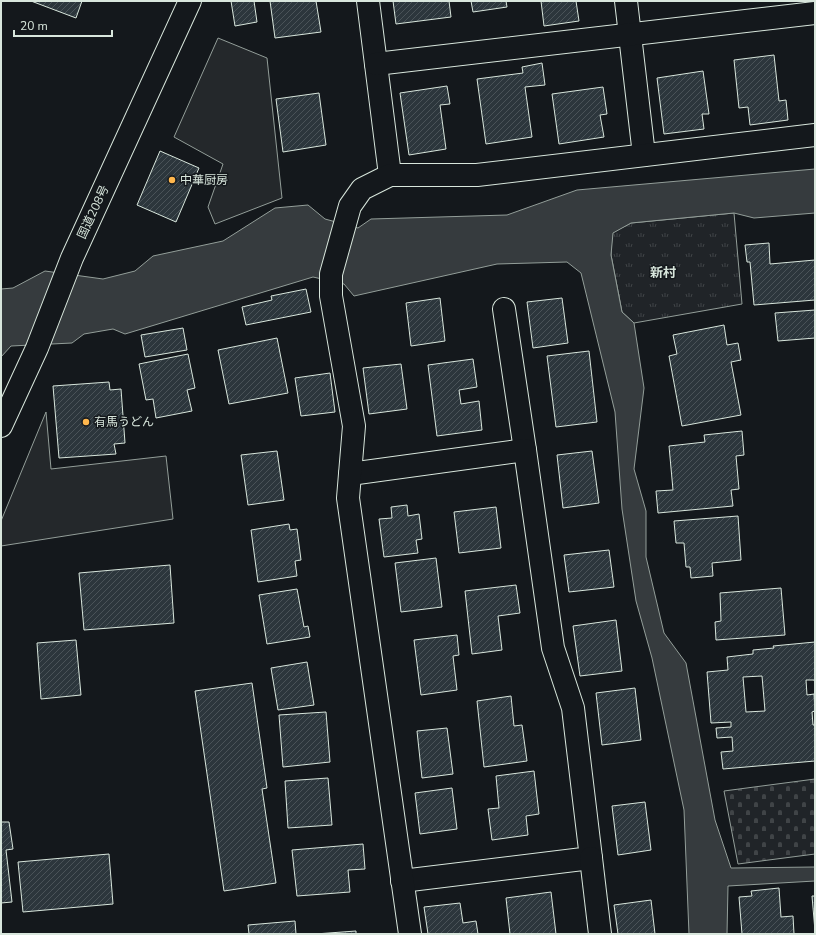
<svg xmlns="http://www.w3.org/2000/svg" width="816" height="935" font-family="'Nunito Sans','Noto Sans JP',sans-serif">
<defs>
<pattern id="grass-tufts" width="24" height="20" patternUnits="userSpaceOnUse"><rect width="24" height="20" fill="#202428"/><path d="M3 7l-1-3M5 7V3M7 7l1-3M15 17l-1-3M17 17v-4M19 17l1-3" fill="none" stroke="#404447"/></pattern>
<pattern id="cemetery-stones" width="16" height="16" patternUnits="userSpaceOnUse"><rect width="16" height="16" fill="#202428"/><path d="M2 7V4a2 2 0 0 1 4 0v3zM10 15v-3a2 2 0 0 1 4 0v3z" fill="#404447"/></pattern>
<pattern id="building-hatch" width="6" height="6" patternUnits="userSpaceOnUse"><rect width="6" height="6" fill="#2c363c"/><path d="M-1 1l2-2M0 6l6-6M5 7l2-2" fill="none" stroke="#4a5358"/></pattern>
</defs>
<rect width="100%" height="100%" fill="#14181c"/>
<polygon fill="url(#grass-tufts)" stroke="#939e99" points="734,213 742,304 634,323 622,312 611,255 612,233 631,223"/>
<polygon fill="url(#cemetery-stones)" stroke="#939e99" points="815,779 815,854 738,864 724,791"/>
<g fill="#24282b" stroke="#939e99">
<polygon points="218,38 267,58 282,198 215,224 208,207 223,164 174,137"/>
<polygon points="46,412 51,469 166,456 173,519 1,546 1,521"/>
</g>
<polygon fill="#363b3e" stroke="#939e99" points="815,169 815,213 754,218 734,213 631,223 613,233 611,255 622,312 634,323 644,388 634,469 646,511 646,557 664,633 686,663 715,820 731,868 815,867 815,881 728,886 727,934 689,934 684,810 652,658 636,601 622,509 615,412 581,273 567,262 497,264 354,296 344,284 313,277 125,334 113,329 84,334 72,343 11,346 1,357 1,289 13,288 45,271 103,279 135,271 153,256 223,241 275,208 308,205 325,219 358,228 371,219 507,215 577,190"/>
<g fill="url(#building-hatch)" stroke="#d8e6dc" fill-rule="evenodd">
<polygon points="31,1 82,1 76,18"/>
<polygon points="231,1 254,1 257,22 235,26"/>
<polygon points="270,1 316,1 321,32 275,38"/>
<polygon points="393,1 449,1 451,17 396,24"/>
<polygon points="471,1 506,1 507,7 473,12"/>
<polygon points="541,1 576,1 579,21 544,26"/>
<polygon points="774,55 779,101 786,100 788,120 750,125 748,107 739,108 734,60"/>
<polygon points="542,63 545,85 525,87 532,137 486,144 477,79 523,73 522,67"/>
<polygon points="703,71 709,114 702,114 704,129 664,134 657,78"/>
<polygon points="447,86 450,104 440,105 446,149 409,155 400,93"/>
<polygon points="603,87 607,114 600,115 604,137 559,144 552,94"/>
<polygon points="319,93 326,145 283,152 276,99"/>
<polygon points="160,151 199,168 176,222 137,205"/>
<polygon points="769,243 770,264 815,260 815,300 754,305 750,262 747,262 745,245"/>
<polygon points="306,289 311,312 246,325 242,307 272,300 271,296"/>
<polygon points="440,298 445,341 411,346 406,303"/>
<polygon points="562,298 568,343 533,348 527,302"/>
<polygon points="815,310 815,338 778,341 775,313"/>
<polygon points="724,325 727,345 738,343 741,360 731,362 741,415 682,426 669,356 677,354 673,335"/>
<polygon points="183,328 187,350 145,357 141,335"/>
<polygon points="277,338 288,393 229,404 218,350"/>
<polygon points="589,351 597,422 556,427 547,356"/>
<polygon points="188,354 195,388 187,390 192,411 156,418 153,399 146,400 139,364"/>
<polygon points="473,359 477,387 459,390 461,404 479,401 482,430 437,436 428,365"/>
<polygon points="401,364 407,409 369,414 363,368"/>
<polygon points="330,373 335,412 301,416 295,378"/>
<polygon points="109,382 110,390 121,389 125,443 114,444 116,454 59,458 53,386"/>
<polygon points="742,431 744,455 736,456 739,489 731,490 733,506 658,513 656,491 673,490 669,446 705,442 704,435"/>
<polygon points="277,451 284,500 248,505 241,455"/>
<polygon points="592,451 599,503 563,508 557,455"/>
<polygon points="407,505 408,516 419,514 422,539 416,540 418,553 384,557 379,519 392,518 391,507"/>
<polygon points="496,507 501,548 459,553 454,512"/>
<polygon points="738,516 741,560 712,563 713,576 691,578 690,567 686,567 684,543 676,543 674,521"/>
<polygon points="289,524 290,530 297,529 301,560 295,561 297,576 258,582 251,530"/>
<polygon points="609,550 614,587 569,592 564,555"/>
<polygon points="436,558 442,607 401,612 395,563"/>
<polygon points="170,565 174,623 84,630 79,573"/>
<polygon points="516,585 520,613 498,616 502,650 472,654 465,591"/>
<polygon points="781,588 785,635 716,640 715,622 721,621 720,593"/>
<polygon points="297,589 304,627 308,626 310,637 267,644 259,595"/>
<polygon points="616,620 622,671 580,676 573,626"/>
<polygon points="457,635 459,655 453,656 457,690 421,695 414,640"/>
<polygon points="76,640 81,695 41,699 37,643"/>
<path d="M815 642V683L814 680H806L807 695 814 694 815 711 812 712 813 725H815V761L723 769 721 752 733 751 732 737 717 738 716 728 731 727V722L711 723 707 672 728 670 727 657 753 654V650L774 648 773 646ZM762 676 765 711 746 712 743 677Z"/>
<polygon points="307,662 314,705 278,710 271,668"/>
<polygon points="252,683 267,788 262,789 276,883 224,891 195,691"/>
<polygon points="635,688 641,740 602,745 596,693"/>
<polygon points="511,696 514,726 522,725 527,761 484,767 477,701"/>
<polygon points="326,712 330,762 283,767 279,715"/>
<polygon points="447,728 453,774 422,778 417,731"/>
<polygon points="534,771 539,814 526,816 528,835 492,840 488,809 499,808 496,776"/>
<polygon points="328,778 332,825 288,828 285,781"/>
<polygon points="452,788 457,829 420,834 415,793"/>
<polygon points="645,802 651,850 618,855 612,806"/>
<polygon points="1,822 9,822 13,849 6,850 12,902 1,903"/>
<polygon points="363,844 365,869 348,870 350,892 297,896 292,850"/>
<polygon points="109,854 113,904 23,912 18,862"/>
<polygon points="779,888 781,917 793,916 794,934 742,934 739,897 752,896 751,891"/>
<polygon points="551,892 556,934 510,934 506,898"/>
<polygon points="812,896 815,896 815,931"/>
<polygon points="651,900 655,934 618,934 614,905"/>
<polygon points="460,903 463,923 476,921 478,934 428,934 424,907"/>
<polygon points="295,921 296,934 249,934 248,925"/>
<polygon points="356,931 356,934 315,934"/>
</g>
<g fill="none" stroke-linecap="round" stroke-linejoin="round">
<g stroke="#d8e6dc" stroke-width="24">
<g id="street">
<polyline points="368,1 390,175"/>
<polyline points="626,1 644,155"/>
<polyline points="376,64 815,13"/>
<polyline points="504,309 525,450"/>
<polyline points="350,474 525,450 553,648 573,708 591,858 402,881"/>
<polyline points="591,858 600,934"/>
<polyline points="410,934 348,498 354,426 331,296 331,274 350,206 362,189 390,175 477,175 815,135"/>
</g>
</g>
<g stroke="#d8e6dc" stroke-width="24">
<polyline id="highway" points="1,426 37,348 72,258 190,1"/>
</g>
<use href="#street" stroke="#14181c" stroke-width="22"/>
<use href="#highway" stroke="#14181c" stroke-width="22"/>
</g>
<g fill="#ffb74d" stroke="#14181c" stroke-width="1.5">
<circle cx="172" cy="180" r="4"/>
<circle cx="86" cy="422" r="4"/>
</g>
<g text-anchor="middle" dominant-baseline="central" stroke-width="3" stroke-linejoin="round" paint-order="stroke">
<g font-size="12" fill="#d8e6dc" stroke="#14181c" text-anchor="start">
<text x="180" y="180">中華厨房</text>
<text x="94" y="422">有馬うどん</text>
</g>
<g font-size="12" fill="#d8e6dc" stroke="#14181c">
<text transform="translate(93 212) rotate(-65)">国道208号</text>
</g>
<g font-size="13" font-weight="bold" fill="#d8e6dc" stroke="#14181c">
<text x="663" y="273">新村</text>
</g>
</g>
<rect width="816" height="935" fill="none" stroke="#d8e6dc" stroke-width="4"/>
<path d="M14 30v6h98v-6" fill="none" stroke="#d8e6dc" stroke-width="2"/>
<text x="20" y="30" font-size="12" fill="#d8e6dc" stroke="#14181c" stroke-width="3" paint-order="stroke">20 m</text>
</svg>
